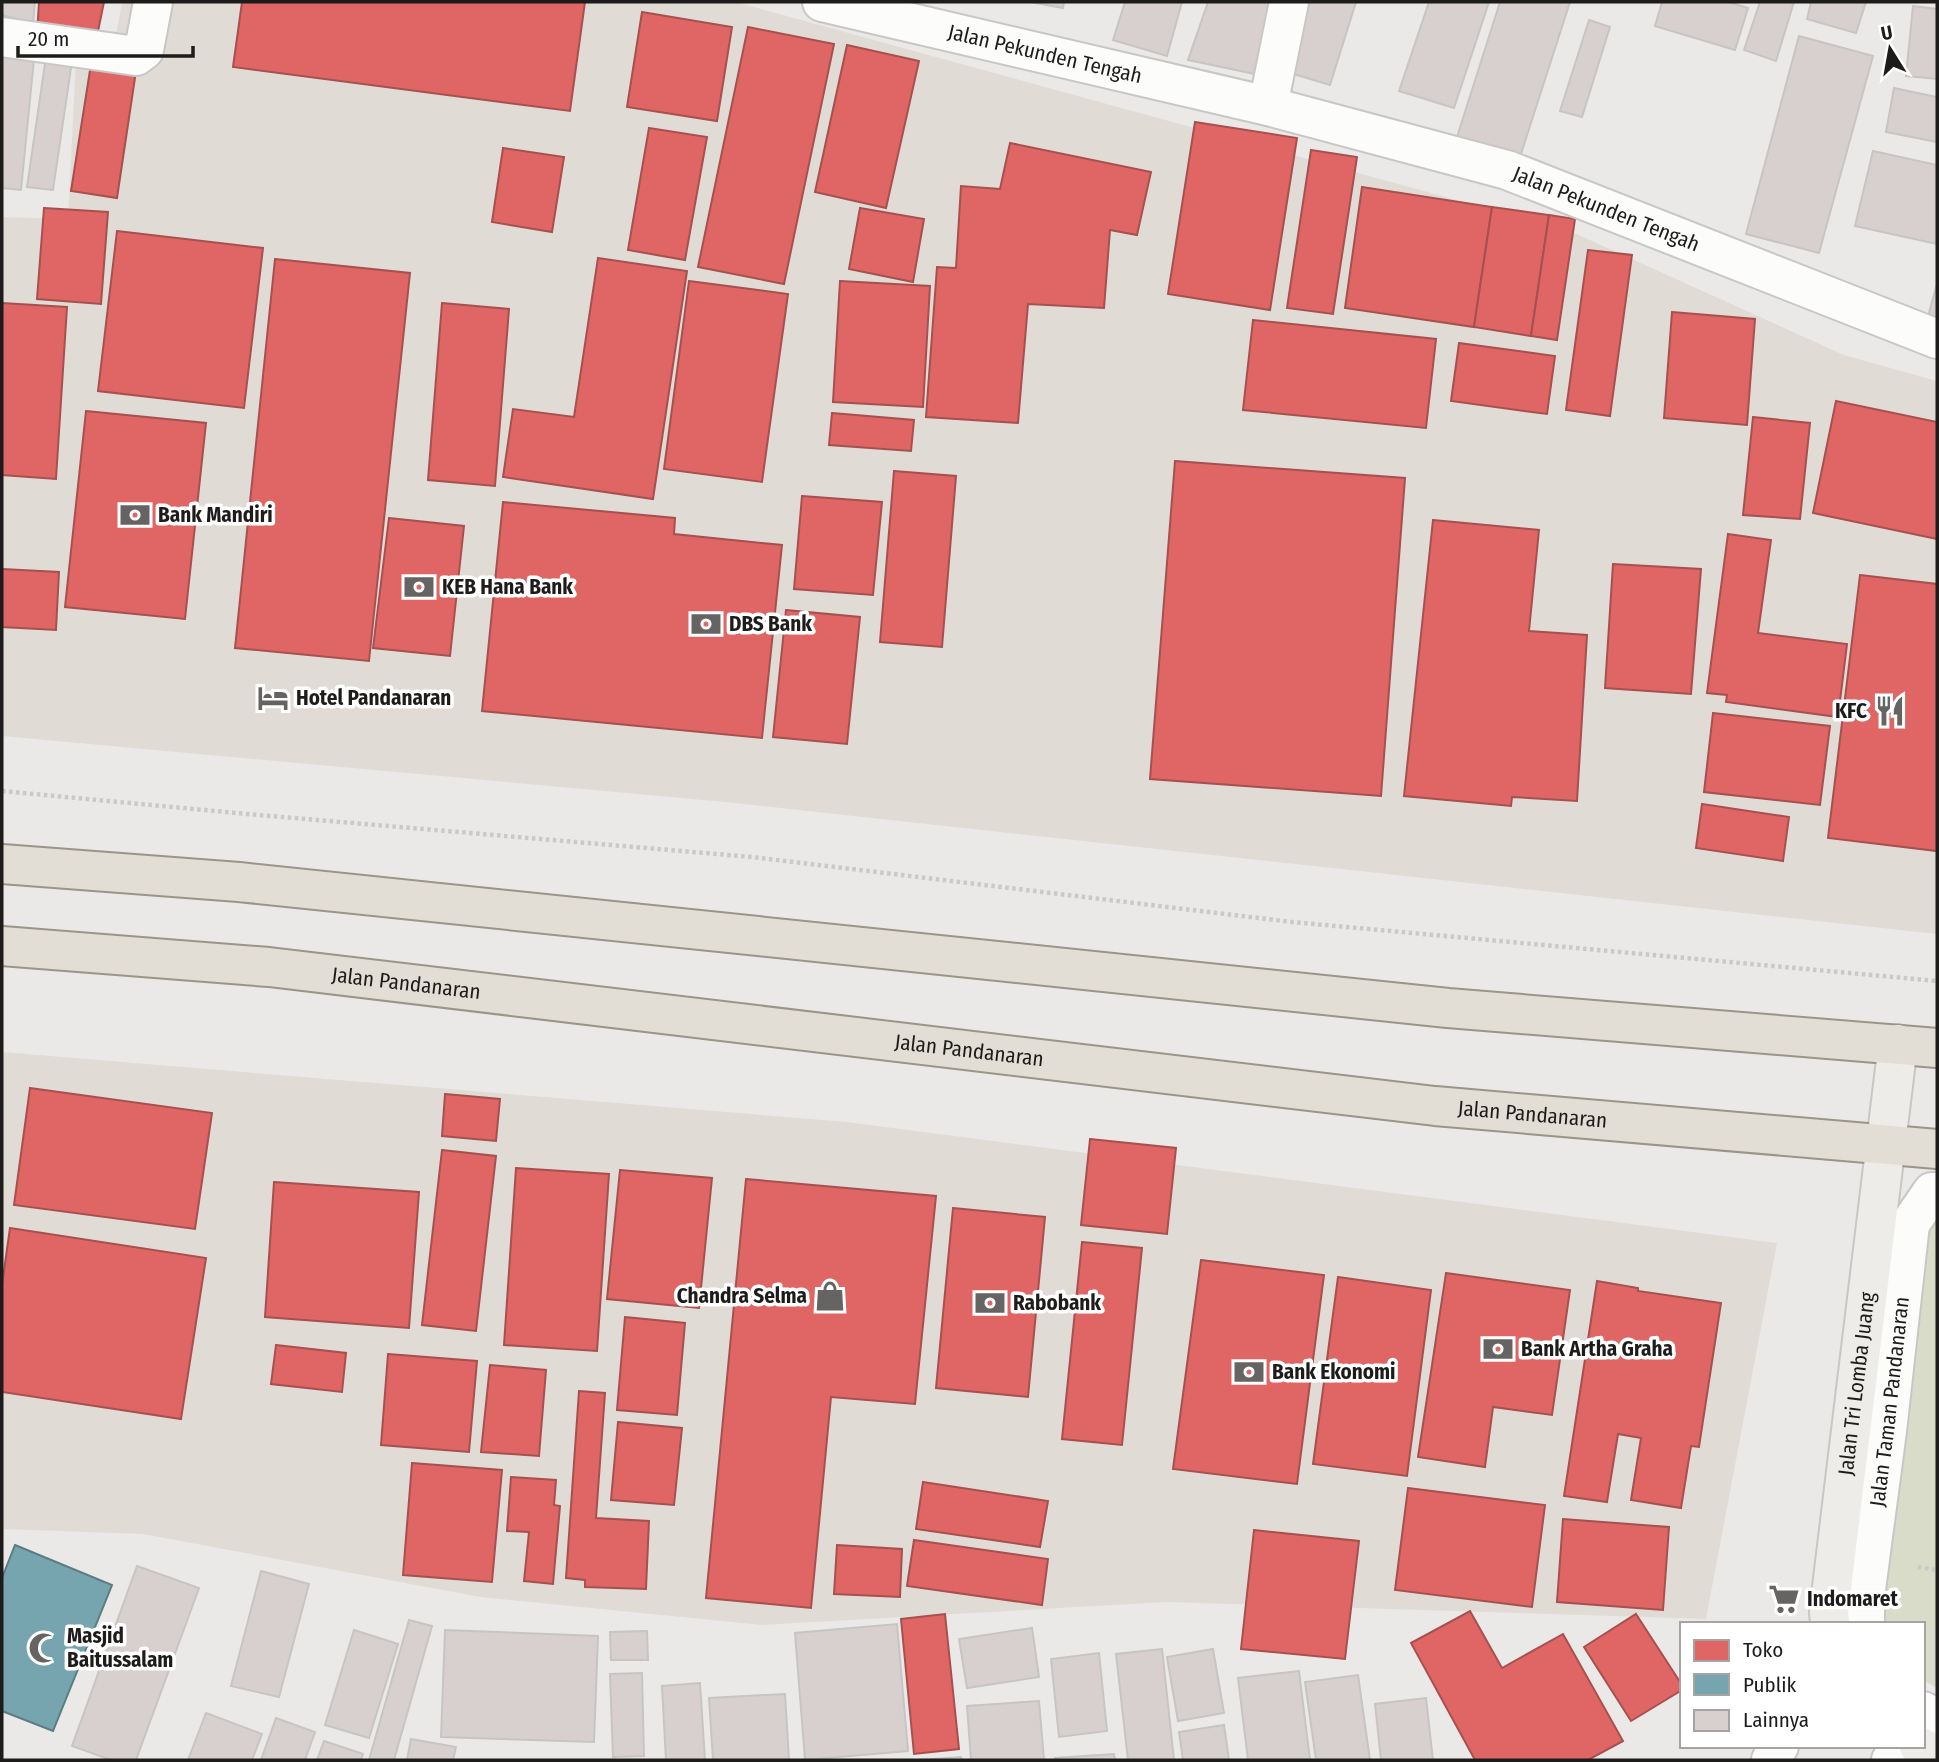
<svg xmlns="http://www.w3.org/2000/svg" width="1939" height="1762" font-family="'Fira Sans Condensed',sans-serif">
<rect width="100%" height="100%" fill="#ebe9e7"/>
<g fill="#e1dbd5">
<polygon points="122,2 736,2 1570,231 1844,355 1937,381 1937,934 725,802 2,736 2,217 68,219 77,40 115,41"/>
<polygon points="2,1052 847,1122 1777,1243 1706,1619 1167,1602 762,1625 480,1597 143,1534 2,1529"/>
</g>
<polygon fill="#dadcca" points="1937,1216 1937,1688 1923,1680 1923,1624 1882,1624 1880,1613 1924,1236"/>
<g fill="#e06666" stroke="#a6504f" stroke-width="2">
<polygon points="39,2 104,2 95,46 37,34"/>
<polygon points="242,2 585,2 570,111 233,67"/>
<polygon points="642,12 732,27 717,121 627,107"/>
<polygon points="748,27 834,44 784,284 698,267"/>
<polygon points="847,45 919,61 886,208 815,192"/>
<polygon points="91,64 136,71 117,198 71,191"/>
<polygon points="1195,122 1297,138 1270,310 1168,294"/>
<polygon points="649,128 707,137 685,260 628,250"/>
<polygon points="1010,143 1151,172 1137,235 1110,230 1104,308 1028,304 1018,423 926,417 937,267 956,268 961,186 1000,189"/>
<polygon points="503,148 564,157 552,232 492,222"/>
<polygon points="1311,150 1357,157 1333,314 1287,308"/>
<polygon points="1362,187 1492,207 1474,327 1345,308"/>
<polygon points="1492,207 1549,215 1531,336 1474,327"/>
<polygon points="44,208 108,212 101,304 37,299"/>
<polygon points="860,208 924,219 913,282 849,269"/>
<polygon points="1549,215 1575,219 1557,340 1531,336"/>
<polygon points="117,231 263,248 244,408 98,391"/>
<polygon points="1588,250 1632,255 1610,416 1566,410"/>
<polygon points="598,258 687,271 653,499 503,477 513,409 574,417"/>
<polygon points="275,259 410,273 369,661 235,648"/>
<polygon points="689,281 788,294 762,482 664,469"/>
<polygon points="840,281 930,286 923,407 833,402"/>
<polygon points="2,303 67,307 56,479 2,475"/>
<polygon points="442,303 509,309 495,486 428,480"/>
<polygon points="1672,312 1755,319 1747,425 1664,418"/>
<polygon points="1253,320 1436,339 1426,428 1243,410"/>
<polygon points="1459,343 1555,356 1547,414 1451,401"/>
<polygon points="1836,401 1937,422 1937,539 1813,513"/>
<polygon points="86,411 206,423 185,619 65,607"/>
<polygon points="832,413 914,420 911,451 829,445"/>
<polygon points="1753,417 1810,423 1800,519 1743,515"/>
<polygon points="1175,461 1405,478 1381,796 1150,779"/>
<polygon points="894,471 956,476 942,647 880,642"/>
<polygon points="802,496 882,502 873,595 794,589"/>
<polygon points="503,502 675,518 674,534 782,545 762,738 482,711"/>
<polygon points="389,518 464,526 450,656 373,648"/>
<polygon points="1433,520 1539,530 1529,631 1587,635 1577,801 1512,797 1511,806 1404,796"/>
<polygon points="1728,534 1771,540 1758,633 1847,644 1838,717 1726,702 1727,695 1707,693"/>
<polygon points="1613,564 1701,569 1691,694 1605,688"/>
<polygon points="2,569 59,572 56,630 2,627"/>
<polygon points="1860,575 1937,584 1937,851 1828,838"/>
<polygon points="786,610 860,617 847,744 773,737"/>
<polygon points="1713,713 1830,726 1820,805 1704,792"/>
<polygon points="1702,804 1789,817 1783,861 1696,848"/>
<polygon points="30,1088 212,1113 195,1229 14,1205"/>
<polygon points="445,1094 500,1099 496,1141 442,1136"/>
<polygon points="1090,1139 1176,1148 1167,1234 1081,1225"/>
<polygon points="442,1150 496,1156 476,1331 422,1325"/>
<polygon points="516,1168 609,1174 597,1351 504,1345"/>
<polygon points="620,1170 712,1178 699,1308 607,1299"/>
<polygon points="746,1179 936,1196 915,1404 831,1397 811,1608 706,1598"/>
<polygon points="274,1182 419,1192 409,1328 265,1317"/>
<polygon points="953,1208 1045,1217 1028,1397 936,1388"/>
<polygon points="10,1228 206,1258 181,1419 2,1392 2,1285"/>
<polygon points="1082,1242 1142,1248 1122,1445 1062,1439"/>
<polygon points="1201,1260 1324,1275 1297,1484 1173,1469"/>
<polygon points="1446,1273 1570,1290 1552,1415 1493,1407 1485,1467 1418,1457"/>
<polygon points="1338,1277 1431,1290 1407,1476 1313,1464"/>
<polygon points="1597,1281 1638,1288 1638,1291 1721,1303 1699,1447 1691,1446 1681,1508 1631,1500 1641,1438 1618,1434 1607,1502 1564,1496"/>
<polygon points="625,1317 685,1323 677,1415 617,1410"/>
<polygon points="276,1345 346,1353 342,1392 271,1384"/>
<polygon points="388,1354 477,1361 469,1452 381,1445"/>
<polygon points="490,1365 546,1370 539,1456 481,1452"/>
<polygon points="579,1391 605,1393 596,1518 649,1521 646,1589 585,1587 585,1580 566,1578"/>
<polygon points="618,1422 682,1428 674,1505 611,1500"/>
<polygon points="412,1463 502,1470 492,1582 403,1575"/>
<polygon points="511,1477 556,1480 554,1505 560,1506 553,1584 524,1581 529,1532 507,1531"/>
<polygon points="923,1482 1048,1501 1040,1547 916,1529"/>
<polygon points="1408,1488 1545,1505 1532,1607 1395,1590"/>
<polygon points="1563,1519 1669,1527 1663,1610 1557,1602"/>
<polygon points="1254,1530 1359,1541 1345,1659 1241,1649"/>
<polygon points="914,1540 1048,1559 1042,1605 907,1586"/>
<polygon points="837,1545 902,1549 900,1597 834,1594"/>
<polygon points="1470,1611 1502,1668 1563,1634 1623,1741 1588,1760 1475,1760 1411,1643"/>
<polygon points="945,1614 959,1749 914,1754 901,1619"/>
<polygon points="1636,1614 1682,1685 1682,1690 1631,1721 1584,1647"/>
</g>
<polygon fill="#76a5af" stroke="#5b7c82" stroke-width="2" points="15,1545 112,1585 53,1731 2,1711 2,1578"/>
<g fill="#d7d0ce" stroke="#c7c5c3" stroke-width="2">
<polygon points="2,2 35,2 33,23 2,15"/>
<polygon points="1030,2 1064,2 1063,8"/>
<polygon points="1125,2 1182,2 1167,56 1113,40"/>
<polygon points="1208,2 1279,2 1269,77 1188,60"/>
<polygon points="1305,2 1356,2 1330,85 1284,71"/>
<polygon points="1429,2 1489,2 1454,108 1399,91"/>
<polygon points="1500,2 1570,2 1520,157 1457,137"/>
<polygon points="1662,2 1728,2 1748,8 1735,50 1655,26"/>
<polygon points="1760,2 1794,2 1776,61 1744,50"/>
<polygon points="1811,2 1866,2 1856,33 1807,19"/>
<polygon points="1913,6 1937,9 1937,79 1906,76"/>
<polygon points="1589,20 1610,27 1582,117 1560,111"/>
<polygon points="1799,36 1873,56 1819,253 1746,234"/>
<polygon points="2,56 34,59 21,190 2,188"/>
<polygon points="46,57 72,61 53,190 27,187"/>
<polygon points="1894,88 1937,97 1937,142 1886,132"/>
<polygon points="1873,151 1937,165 1937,244 1855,226"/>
<polygon points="1937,284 1937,318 1928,316"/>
<polygon points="137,1566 199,1588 136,1760 111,1760 72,1746"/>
<polygon points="261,1571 309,1584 279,1697 231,1686"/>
<polygon points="409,1620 432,1626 394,1760 369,1760"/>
<polygon points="897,1624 908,1751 805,1760 795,1633"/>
<polygon points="1032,1628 1039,1677 967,1688 959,1639"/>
<polygon points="354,1630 398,1644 369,1738 325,1725"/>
<polygon points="445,1630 598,1636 594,1742 441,1737"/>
<polygon points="647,1631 648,1660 611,1660 610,1632"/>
<polygon points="1162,1649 1174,1760 1128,1760 1116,1654"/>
<polygon points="1213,1649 1224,1713 1178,1721 1167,1657"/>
<polygon points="1099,1653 1107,1731 1059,1737 1051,1659"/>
<polygon points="1299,1671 1310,1760 1248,1760 1238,1678"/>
<polygon points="642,1673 644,1756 613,1757 610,1674"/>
<polygon points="1358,1675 1370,1760 1316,1760 1305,1682"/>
<polygon points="700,1683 705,1760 666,1760 662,1686"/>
<polygon points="785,1694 789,1760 713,1760 709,1698"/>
<polygon points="1426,1698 1433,1760 1381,1760 1375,1704"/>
<polygon points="1039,1701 1044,1760 971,1760 967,1706"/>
<polygon points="206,1713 262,1734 252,1760 188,1760"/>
<polygon points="276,1718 315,1732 305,1760 261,1760"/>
<polygon points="1224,1725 1229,1760 1183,1760 1179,1732"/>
<polygon points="411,1739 456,1747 453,1760 407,1760"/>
<polygon points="324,1741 363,1754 361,1760 317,1760"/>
<polygon points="1114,1754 1115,1760 1055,1760 1055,1758"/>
<polygon points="961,1757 962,1760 918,1760"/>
</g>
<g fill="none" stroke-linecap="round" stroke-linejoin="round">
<g stroke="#c8c7c5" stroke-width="42">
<g id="street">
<path id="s1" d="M822 2 1268 106 1507 170 1937 339"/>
<polyline points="2,37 136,56 144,50 153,2"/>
<polyline points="1268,106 1289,2"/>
<path id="s2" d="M1865 1624V1597L1887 1431 1910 1224 1932 1192H1937"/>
<polyline points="1923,1711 1937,1719"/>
<polyline points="1771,1760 1779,1746"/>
<polyline points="1891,1760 1921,1748"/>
</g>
</g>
<g stroke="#c8c7c5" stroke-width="42">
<g id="secondary">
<path id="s3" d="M1830 1624 1829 1612 1898 1044"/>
<polyline points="1919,1746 1937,1756"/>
</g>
</g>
<g stroke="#9b9587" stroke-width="42">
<g id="primary">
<polyline points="2,864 239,882 1448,1008 1937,1048"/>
<path id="s4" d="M2 946 269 967 1435 1106 1937 1149"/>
</g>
</g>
<g stroke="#c9c9c8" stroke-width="4.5" stroke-dasharray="3.5 3.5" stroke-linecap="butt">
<polyline points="2,791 247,814 752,857 1292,922 1937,981"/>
<polyline points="1918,1567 1937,1570"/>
</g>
<use href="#street" stroke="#fcfcfb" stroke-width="38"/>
<use href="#secondary" stroke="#eeece9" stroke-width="38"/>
<use href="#primary" stroke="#e2ded6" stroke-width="38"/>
</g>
<defs>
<g id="bank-bare" transform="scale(2.415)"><path d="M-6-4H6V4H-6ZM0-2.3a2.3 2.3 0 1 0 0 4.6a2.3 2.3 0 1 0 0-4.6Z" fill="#656462" stroke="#fff" stroke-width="2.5" paint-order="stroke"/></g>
<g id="hotel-bare" transform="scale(2.415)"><path d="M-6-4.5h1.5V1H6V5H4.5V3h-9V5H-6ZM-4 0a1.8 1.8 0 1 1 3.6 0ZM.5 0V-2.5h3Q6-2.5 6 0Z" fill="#656462" stroke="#fff" stroke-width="2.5" paint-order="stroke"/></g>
<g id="restaurant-bare" transform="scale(2.415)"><path d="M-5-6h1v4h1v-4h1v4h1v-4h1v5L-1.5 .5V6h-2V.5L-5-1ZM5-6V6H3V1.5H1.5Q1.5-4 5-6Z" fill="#656462" stroke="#fff" stroke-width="2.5" paint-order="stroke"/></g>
<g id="shop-bare" transform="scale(2.415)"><path d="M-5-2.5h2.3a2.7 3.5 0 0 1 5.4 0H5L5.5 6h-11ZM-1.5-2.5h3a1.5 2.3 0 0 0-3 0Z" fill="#656462" stroke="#fff" stroke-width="2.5" paint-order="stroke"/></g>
<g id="supermarket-bare" transform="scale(2.415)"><path d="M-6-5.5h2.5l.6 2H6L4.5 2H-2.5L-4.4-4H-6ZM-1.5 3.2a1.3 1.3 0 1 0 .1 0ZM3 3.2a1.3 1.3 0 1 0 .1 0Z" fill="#656462" stroke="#fff" stroke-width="2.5" paint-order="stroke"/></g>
<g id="mosque-bare" transform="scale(2.415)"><path d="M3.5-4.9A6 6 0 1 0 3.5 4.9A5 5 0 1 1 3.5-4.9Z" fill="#656462" stroke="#fff" stroke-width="2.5" paint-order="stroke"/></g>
</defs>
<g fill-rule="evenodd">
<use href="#bank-bare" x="135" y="515"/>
<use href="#bank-bare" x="419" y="587"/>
<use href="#bank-bare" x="706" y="624"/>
<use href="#hotel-bare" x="273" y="698"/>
<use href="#restaurant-bare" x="1890" y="711"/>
<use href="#shop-bare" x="830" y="1296"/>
<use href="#bank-bare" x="990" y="1303"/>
<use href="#bank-bare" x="1498" y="1349"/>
<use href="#bank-bare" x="1249" y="1372"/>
<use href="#supermarket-bare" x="1784" y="1599"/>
<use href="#mosque-bare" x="44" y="1648"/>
</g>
<g text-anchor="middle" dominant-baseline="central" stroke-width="7" stroke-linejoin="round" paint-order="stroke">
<g font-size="21" fill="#1d1c1a" stroke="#fff">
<text stroke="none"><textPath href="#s1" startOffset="229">Jalan Pekunden Tengah</textPath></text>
<text stroke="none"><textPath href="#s1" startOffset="812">Jalan Pekunden Tengah</textPath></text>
<text stroke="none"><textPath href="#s4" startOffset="406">Jalan Pandanaran</textPath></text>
<text stroke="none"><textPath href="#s4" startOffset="973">Jalan Pandanaran</textPath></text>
<text stroke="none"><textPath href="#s4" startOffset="1540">Jalan Pandanaran</textPath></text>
<text stroke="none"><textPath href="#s3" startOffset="242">Jalan Tri Lomba Juang</textPath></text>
<text stroke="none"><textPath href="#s2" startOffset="224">Jalan Taman Pandanaran</textPath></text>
</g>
<g font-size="21" font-weight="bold" fill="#1d1c1a" stroke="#fff" text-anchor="start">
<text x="158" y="515">Bank Mandiri</text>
<text x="442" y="587">KEB Hana Bank</text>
<text x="729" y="624">DBS Bank</text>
<text x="296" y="698">Hotel Pandanaran</text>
<text x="1867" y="711" text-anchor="end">KFC</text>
<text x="807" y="1296" text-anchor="end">Chandra Selma</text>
<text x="1013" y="1303">Rabobank</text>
<text x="1521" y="1349">Bank Artha Graha</text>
<text x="1272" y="1372">Bank Ekonomi</text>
<text x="1807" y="1599">Indomaret</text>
<text x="67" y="1636">Masjid<tspan x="67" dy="24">Baitussalam</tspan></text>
</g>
</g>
<rect width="1939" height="1762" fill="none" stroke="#1d1c1a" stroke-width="7"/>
<rect x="1680" y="1622" width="245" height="126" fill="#ffffff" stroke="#a5a4a3" stroke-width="2"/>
<rect x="1694" y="1640" width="35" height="21" fill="#e06666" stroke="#a5a4a3" stroke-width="2"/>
<text x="1743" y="1657" font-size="21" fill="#1d1c1a">Toko</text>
<rect x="1694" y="1674" width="35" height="21" fill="#76a5af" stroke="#a5a4a3" stroke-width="2"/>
<text x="1743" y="1692" font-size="21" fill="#1d1c1a">Publik</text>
<rect x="1694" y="1710" width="35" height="21" fill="#d7d0ce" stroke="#a5a4a3" stroke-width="2"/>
<text x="1743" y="1727" font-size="21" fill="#1d1c1a">Lainnya</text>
<g transform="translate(1890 49) rotate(349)" stroke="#ffffff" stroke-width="5" paint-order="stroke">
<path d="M0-5L12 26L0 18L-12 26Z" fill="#1d1c1a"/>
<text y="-10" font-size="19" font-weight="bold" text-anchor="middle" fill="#1d1c1a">U</text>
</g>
<path d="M18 46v10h175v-10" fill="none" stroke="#1d1c1a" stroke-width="3.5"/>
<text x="28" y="46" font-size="21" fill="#1d1c1a" stroke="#ffffff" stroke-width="5" paint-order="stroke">20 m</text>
</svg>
